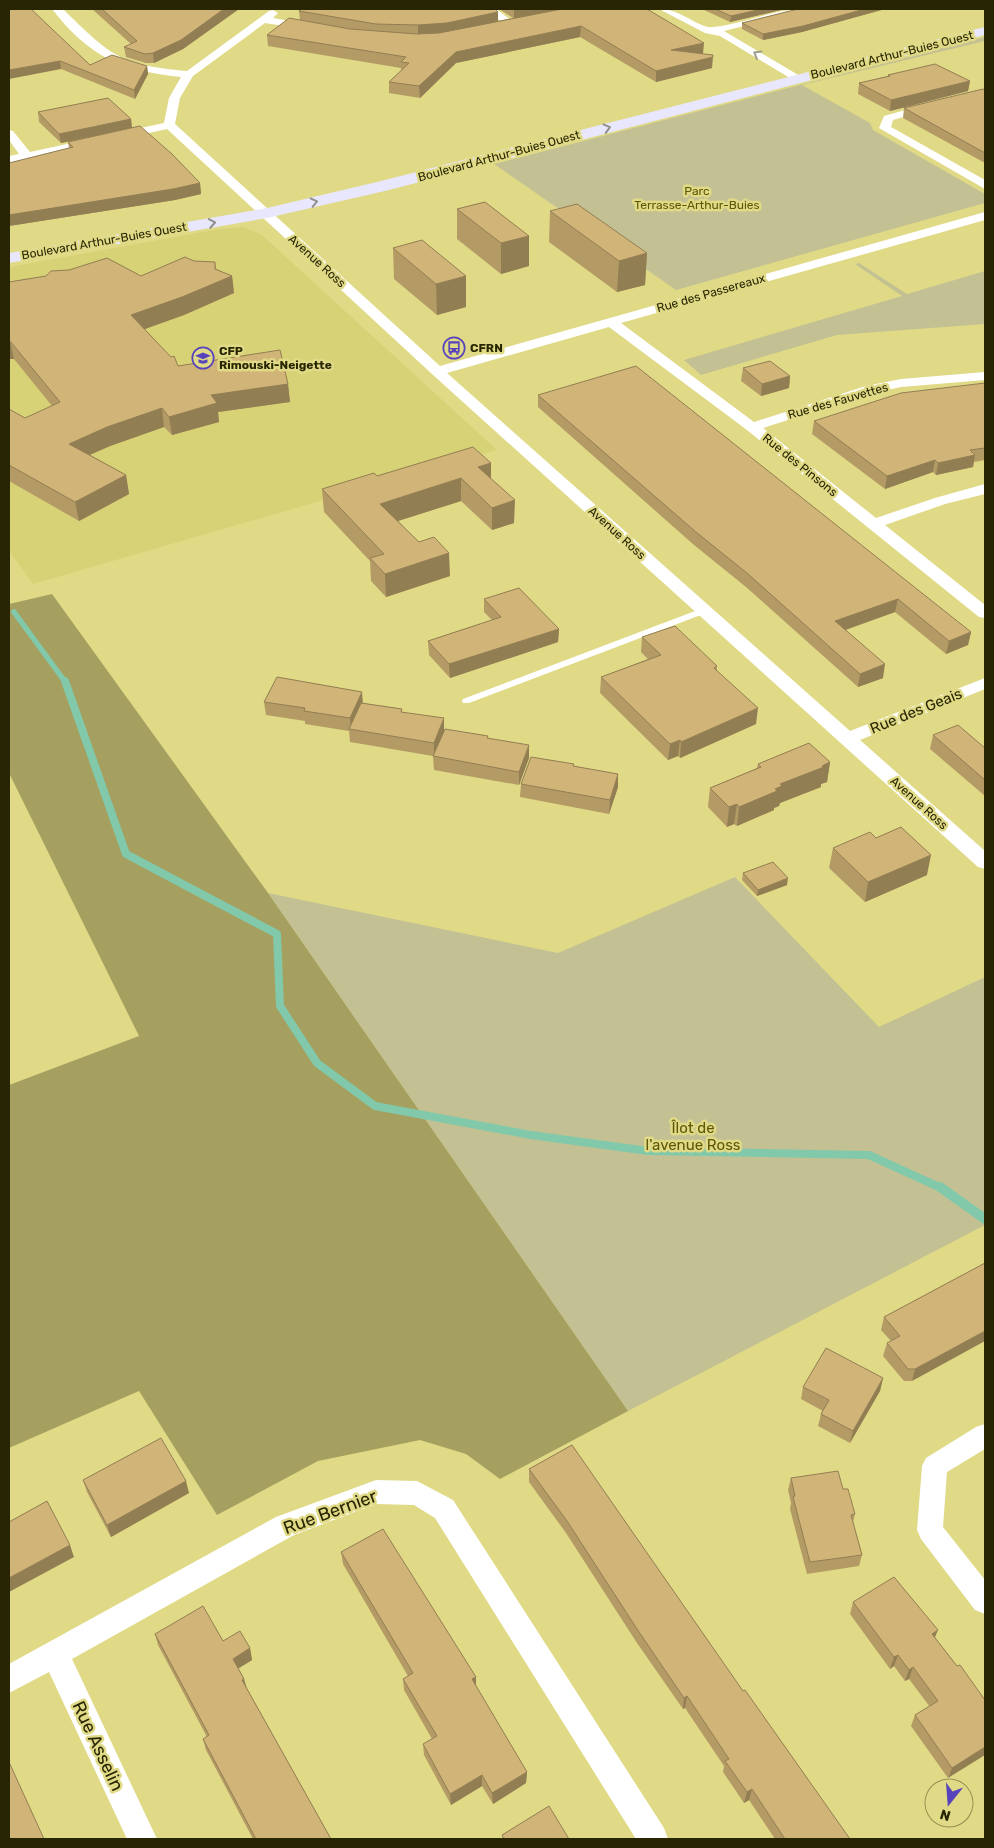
<svg xmlns="http://www.w3.org/2000/svg" width="994" height="1848" font-family="Rubik,sans-serif">
<rect width="100%" height="100%" fill="#e0da87"/>
<polygon fill="#d8d276" points="244,227 262,235 497,450 33,584 9,551 9,267 219,229"/>
<g fill="#c3c193">
<polygon points="985,37 985,41 802,85 870,123 873,130 985,194 985,203 676,290 494,164"/>
<polygon points="859,263 907,294 985,271 985,324 837,335 701,375 684,360 902,296 855,264"/>
<polygon points="735,877 879,1027 985,977 985,1225 628,1411 268,893 558,953"/>
</g>
<polygon fill="#a5a060" points="52,594 268,893 628,1411 500,1479 466,1454 420,1440 318,1461 217,1515 139,1391 9,1448 9,1085 139,1036 9,773 9,604"/>
<g fill="none" stroke-linecap="round" stroke-linejoin="round">
<polyline stroke="#81c9aa" stroke-width="5.5" points="14,612 66,683"/>
<polyline stroke="#81c9aa" stroke-width="8" points="65,681 126,854 277,934 280,1006 317,1063 375,1106 531,1135 648,1151 869,1155 941,1188"/>
<polyline stroke="#81c9aa" stroke-width="10" points="940,1187 985,1219"/>
<polygon fill="#fff" fill-rule="evenodd" points="703,608 707,611 706,613 469,703 463,703 462,701 463,699"/>
<g fill="#fff" fill-rule="evenodd">
<path d="M52 9H63C110 55 119 65 187 71L269 11 273 10 278 13 273 18 313 25V29L309 30 265 23 193 76 180 98 175 124 440 366 985 212V220L621 323 754 422 866 386 901 379 985 372V380L901 387 869 394 763 428 876 518 935 498 985 484V494L945 504 885 525 985 605V618L979 617 747 430 609 327 447 373 850 731 985 678V689L860 740 985 851V869L978 867 432 374 167 129 9 164V156L19 154 9 140V130L13 131 30 152 164 123 169 98 181 77C122 71 89 57 52 9Z"/>
<polygon points="484,9 496,9 518,25 513,28 509,27"/>
<path d="M659 9C680 8 699 29 713 27 744 24 773 9 805 9L804 11 724 31 805 79 803 81H795L720 36 705 33Z"/>
<polygon points="930,103 936,106 934,108 893,120 891,127 985,180 985,189 879,128 884,116"/>
<polygon points="985,1424 985,1449 947,1472 943,1527 985,1580 985,1614 975,1610 921,1539 917,1530 922,1466 926,1458 976,1427"/>
<polygon points="376,1480 417,1481 453,1500 664,1828 668,1839 636,1839 435,1518 414,1505 376,1504 294,1535 72,1659 157,1839 127,1839 49,1672 9,1693 9,1664 276,1517"/>
</g>
<polygon fill="#e8e7fe" fill-rule="evenodd" points="985,27 985,35 389,190 267,218 9,263 9,253 267,208 381,181"/>
</g>
<g fill="#b49b66">
<polygon points="9,9 90,65 147,66 148,74 135,99 61,69"/>
<polygon points="92,9 239,9 183,49 154,63 146,63 126,57 124,47 131,44"/>
<polygon points="499,9 647,9 703,54 712,68 656,82 580,37 456,63 420,98 389,93 389,82 401,71 401,68 268,46 267,35 300,20 299,11 498,21 513,18"/>
<polygon points="702,9 791,9 781,10 730,22"/>
<polygon points="798,9 885,9 802,32 763,40 742,29 742,23"/>
<polygon points="888,75 970,81 968,91 890,111 858,94 859,83 888,76"/>
<polygon points="985,90 985,163 903,118 904,108"/>
<polygon points="38,112 131,119 132,128 61,143 39,122"/>
<polygon points="68,142 200,183 201,194 175,200 9,226 9,163 69,148"/>
<polygon points="485,202 529,266 501,274 457,239 457,209"/>
<polygon points="550,211 647,253 645,285 617,292 549,242"/>
<polygon points="393,248 466,307 437,315 394,279"/>
<polygon points="216,269 232,276 234,293 184,315 144,329 178,366 288,384 290,402 218,412 219,422 172,435 164,427 110,446 90,455 126,475 129,494 79,521 9,481 9,409 25,418 52,406 14,359 9,359 9,282 141,276"/>
<polygon points="743,368 790,376 789,388 761,396 741,381"/>
<polygon points="985,383 985,460 974,462 973,467 936,475 933,472 885,489 812,434 814,421"/>
<polygon points="538,395 971,632 968,645 946,654 895,612 846,630 883,678 858,687 746,587 694,545 538,407"/>
<polygon points="491,463 491,479 514,523 492,530 461,501 398,521 450,576 386,597 371,581 370,561 324,512 322,489 377,476"/>
<polygon points="484,599 559,629 558,642 450,678 429,655 428,641 492,620 484,612"/>
<polygon points="642,637 717,666 717,671 756,724 680,758 678,756 668,760 600,693 601,677 648,659 641,652"/>
<polygon points="264,702 363,703 402,709 402,712 444,730 488,738 529,758 519,785 434,770 433,756 350,742 349,731 305,724 305,721 266,715"/>
<polygon points="933,735 985,748 985,796 930,749"/>
<polygon points="830,762 827,782 821,784 821,787 780,803 779,806 774,808 774,810 737,826 734,824 727,827 708,807 710,788 757,768 758,764"/>
<polygon points="573,767 618,774 618,787 609,814 520,797 521,784"/>
<polygon points="833,848 927,875 865,902 829,868"/>
<polygon points="743,873 787,885 757,896 742,880"/>
<polygon points="985,1263 912,1381 904,1381 883,1356 887,1343 891,1341 881,1330 884,1317"/>
<polygon points="883,1378 880,1391 850,1443 818,1426 821,1414 823,1411 801,1399 803,1387"/>
<polygon points="529,1469 743,1691 850,1839 775,1839 749,1800 744,1803 723,1772 724,1766 685,1708 683,1709 637,1643 566,1533 529,1482"/>
<polygon points="791,1478 843,1489 855,1514 853,1522 862,1555 859,1566 807,1574 790,1509 791,1503 788,1490"/>
<polygon points="83,1480 189,1493 111,1537 87,1492"/>
<polygon points="341,1552 476,1677 476,1686 527,1772 526,1783 493,1804 482,1786 451,1805 424,1755 423,1744 432,1739 404,1690 403,1679 408,1676 343,1564"/>
<polygon points="853,1602 935,1638 957,1666 985,1700 948,1778 911,1726 915,1715 930,1707 909,1679 905,1681 894,1666 890,1669 850,1614"/>
<polygon points="155,1634 223,1641 250,1648 252,1660 238,1668 244,1679 247,1689 331,1839 253,1839 206,1750 203,1739 207,1737 158,1645"/>
</g>
<g fill="#927e53">
<polygon points="224,9 239,9 183,49 154,63 153,53"/>
<polygon points="514,9 568,9 514,19"/>
<polygon points="762,9 791,9 781,10 730,22 731,16"/>
<polygon points="865,9 885,9 802,32 763,40 763,34"/>
<polygon points="498,12 498,22 447,33 418,36 418,25"/>
<polygon points="581,26 580,37 456,63 420,98 419,86 456,52"/>
<polygon points="704,43 703,54 671,50"/>
<polygon points="713,57 712,68 656,82 656,71"/>
<polygon points="60,61 61,69 9,79 9,70"/>
<polygon points="147,66 148,74 135,99 134,90"/>
<polygon points="970,81 968,91 890,111 891,100"/>
<polygon points="131,119 132,128 61,143 59,134"/>
<polygon points="200,183 201,194 175,200 9,226 9,215"/>
<polygon points="529,236 529,266 501,274 501,243"/>
<polygon points="647,253 645,285 617,292 619,261"/>
<polygon points="215,262 217,282 232,276 234,293 184,315 134,333 131,315"/>
<polygon points="466,276 466,307 437,315 436,284"/>
<polygon points="9,341 10,341 14,359 9,359"/>
<polygon points="790,376 789,388 761,396 762,384"/>
<polygon points="288,384 290,402 218,412 219,422 172,435 169,417 211,395"/>
<polygon points="162,408 164,427 110,446 73,462 69,444 107,427"/>
<polygon points="975,455 973,467 936,475 938,463"/>
<polygon points="935,460 933,472 885,489 887,476"/>
<polygon points="491,463 491,486 478,467"/>
<polygon points="126,475 129,494 79,521 75,502"/>
<polygon points="461,478 461,501 382,526 380,504"/>
<polygon points="515,500 514,523 492,530 492,508"/>
<polygon points="449,553 450,576 386,597 385,574"/>
<polygon points="898,599 895,612 833,634 835,621"/>
<polygon points="559,629 558,642 450,678 449,664"/>
<polygon points="971,632 968,645 946,654 949,641"/>
<polygon points="885,664 883,678 858,687 860,674"/>
<polygon points="362,692 363,705 351,729 350,718"/>
<polygon points="758,708 756,724 680,758 681,742"/>
<polygon points="444,718 444,732 434,757 434,743"/>
<polygon points="680,740 678,756 668,760 670,744"/>
<polygon points="529,745 529,758 519,785 519,772"/>
<polygon points="830,762 827,782 821,784 821,787 780,803 779,806 774,808 774,810 737,826 739,807 775,789 780,784"/>
<polygon points="618,774 618,787 609,814 610,800"/>
<polygon points="737,804 734,824 727,827 729,807"/>
<polygon points="931,855 927,875 865,902 868,882"/>
<polygon points="788,878 787,885 757,896 758,890"/>
<polygon points="985,1331 985,1341 912,1381 915,1369"/>
<polygon points="883,1378 880,1391 850,1443 853,1431"/>
<polygon points="186,1481 189,1493 111,1537 107,1525"/>
<polygon points="70,1545 74,1557 9,1592 9,1578"/>
<polygon points="938,1630 933,1642 932,1634"/>
<polygon points="250,1648 252,1660 236,1670 233,1659"/>
<polygon points="898,1655 894,1666 890,1669 894,1657"/>
<polygon points="913,1667 909,1679 905,1681 909,1670"/>
<polygon points="476,1677 476,1689 472,1679"/>
<polygon points="244,1679 247,1690 242,1680"/>
<polygon points="687,1696 685,1708 683,1709 684,1698"/>
<polygon points="985,1747 985,1755 948,1778 952,1768"/>
<polygon points="527,1772 526,1783 493,1804 492,1793"/>
<polygon points="482,1775 482,1786 451,1805 450,1794"/>
<polygon points="752,1789 749,1800 744,1803 747,1792"/>
</g>
<g fill="#d1b477" stroke="#927e53">
<polygon points="9,9 31,9 90,65 112,55 147,66 134,90 60,61 9,70"/>
<polygon points="102,9 224,9 181,40 153,53 145,54 124,47 137,41"/>
<polygon points="302,9 495,9 498,12 447,23 418,25 376,24 299,11"/>
<polygon points="562,9 647,9 704,43 671,50 713,55 713,57 656,71 581,26 456,52 419,86 389,82 409,63 401,62 406,57 267,35 289,18 350,29 417,34 439,33"/>
<polygon points="715,9 762,9 731,16"/>
<polygon points="798,9 865,9 803,26 763,34 742,23"/>
<polygon points="935,64 970,81 891,100 859,83 890,76 888,75"/>
<polygon points="983,89 985,90 985,153 904,108"/>
<polygon points="108,98 131,119 59,134 38,112"/>
<polygon points="140,126 172,154 200,183 173,189 9,215 9,163 73,147 68,142"/>
<polygon points="485,202 529,236 501,243 457,209"/>
<polygon points="577,204 647,253 619,261 550,211"/>
<polygon points="422,240 466,276 436,284 393,248"/>
<polygon points="185,257 194,261 215,262 215,269 232,276 182,297 131,315 171,357 174,356 178,366 280,350 288,384 211,395 217,403 169,417 162,408 107,427 69,444 126,475 75,502 9,465 9,409 25,418 60,402 10,341 9,341 9,282 46,276 51,271 69,270 107,258 141,276"/>
<polygon points="770,361 790,376 762,384 743,368"/>
<polygon points="636,366 971,632 949,641 898,599 835,621 885,664 860,674 748,574 696,532 538,395"/>
<polygon points="985,383 985,448 970,450 975,455 938,463 935,460 887,476 814,421 901,393"/>
<polygon points="473,447 491,463 478,467 515,500 492,508 461,478 380,504 419,542 434,537 449,553 385,574 370,558 384,554 322,489 374,473 377,476"/>
<polygon points="519,588 559,629 449,664 428,641 501,617 484,599"/>
<polygon points="675,626 717,666 714,668 758,708 681,742 680,740 670,744 601,677 661,655 642,637"/>
<polygon points="277,677 362,692 350,718 304,711 305,708 264,702"/>
<polygon points="361,703 402,709 401,712 444,718 434,743 349,729"/>
<polygon points="958,725 985,748 985,780 933,735"/>
<polygon points="445,729 488,736 487,738 529,745 519,772 433,756"/>
<polygon points="809,743 830,762 822,766 824,767 780,784 782,786 775,789 777,791 739,807 737,804 729,807 710,788 761,767 758,764"/>
<polygon points="531,757 574,764 573,766 618,774 610,800 521,784"/>
<polygon points="901,827 931,855 868,882 833,848 870,832 876,838"/>
<polygon points="773,862 788,878 758,890 743,873"/>
<polygon points="985,1263 985,1331 915,1369 908,1369 887,1343 900,1336 884,1317"/>
<polygon points="826,1348 883,1378 853,1431 821,1414 829,1400 803,1387"/>
<polygon points="161,1438 186,1481 107,1525 83,1480"/>
<polygon points="572,1445 743,1691 745,1690 850,1839 785,1839 752,1789 747,1792 725,1761 729,1759 687,1696 684,1698 639,1632 567,1521 529,1469"/>
<polygon points="838,1471 843,1489 848,1489 855,1514 851,1515 862,1555 810,1562 793,1497 795,1496 791,1478"/>
<polygon points="47,1501 70,1545 9,1578 9,1522"/>
<polygon points="383,1529 476,1677 472,1679 527,1772 492,1793 482,1775 450,1794 423,1744 437,1736 403,1679 413,1673 341,1552"/>
<polygon points="894,1577 938,1630 932,1634 957,1666 960,1665 985,1700 985,1747 952,1768 915,1715 938,1701 913,1667 909,1670 898,1655 894,1657 853,1602"/>
<polygon points="203,1606 223,1641 240,1631 250,1648 233,1659 244,1679 242,1680 331,1839 256,1839 203,1739 209,1735 155,1634"/>
<polygon points="9,1762 44,1839 9,1839"/>
<polygon points="549,1806 569,1839 504,1839 502,1835"/>
</g>
<defs><path id="oneway-chevron" d="M-2-3.5L2.5 0L-2 3.5" fill="none" stroke-width="1.6" stroke-linecap="round" stroke-linejoin="round" transform="scale(1.25)"/></defs>
<use stroke="#9e9d8d" href="#oneway-chevron" transform="translate(757 54) rotate(-149)"/>
<g stroke="#91908d">
<use href="#oneway-chevron" transform="translate(607 128) rotate(-15)"/>
<use href="#oneway-chevron" transform="translate(314 202) rotate(-13)"/>
<use href="#oneway-chevron" transform="translate(212 223) rotate(-10)"/>
</g>
<defs>
<g id="bus-ring" transform="scale(1.125)"><circle r="9.5" fill="#e0da87" stroke="#5743bb" stroke-width="1.5"/><path d="M-5-6H5V4H4V6H2V4H-2V6H-4V4H-5ZM-3.5-4V0h7V-4ZM-3.5 1.2v1.5H-2V1.2ZM2 1.2v1.5H3.5V1.2Z" fill="#5743bb"/></g>
<g id="school-ring" transform="scale(1.125)"><circle r="9.5" fill="#e0da87" stroke="#5743bb" stroke-width="1.5"/><path d="M0-5L7-2L0 1L-7-2ZM-4 1L0 2.5L4 1V4Q0 6-4 4Z" fill="#5743bb"/></g>
</defs>
<g fill-rule="evenodd">
<use href="#bus-ring" x="454" y="348"/>
<use href="#school-ring" x="203" y="358"/>
</g>
<g text-anchor="middle" dominant-baseline="central" stroke-width="5" stroke-linejoin="round" paint-order="stroke">
<g font-size="12" fill="#272502" stroke="#e0da87">
<text transform="translate(892 55) rotate(-14)">Boulevard Arthur-Buies Ouest</text>
<text transform="translate(499 156) rotate(-15)">Boulevard Arthur-Buies Ouest</text>
<text transform="translate(104 241) rotate(-10)">Boulevard Arthur-Buies Ouest</text>
<text transform="translate(317 261) rotate(42)">Avenue Ross</text>
<text transform="translate(711 293) rotate(-16)">Rue des Passereaux</text>
<text transform="translate(838 401) rotate(-16)">Rue des Fauvettes</text>
<text transform="translate(800 465) rotate(39)">Rue des Pinsons</text>
<text transform="translate(617 533) rotate(42)">Avenue Ross</text>
<text transform="translate(919 803) rotate(42)">Avenue Ross</text>
</g>
<g font-size="12" fill="#5d5706" stroke="#e0da87">
<text x="697" y="191">Parc<tspan x="697" dy="14">Terrasse-Arthur-Buies</tspan></text>
</g>
<g font-size="12" font-weight="bold" fill="#272502" stroke="#e0da87" text-anchor="start">
<text x="470" y="348">CFRN</text>
<text x="219" y="351">CFP<tspan x="219" dy="14">Rimouski-Neigette</tspan></text>
</g>
<g font-size="15" fill="#272502" stroke="#e0da87">
<text transform="translate(916 711) rotate(-22)">Rue des Geais</text>
</g>
<g font-size="15" fill="#5d5706" stroke="#e0da87">
<text x="693" y="1128">Îlot de<tspan x="693" dy="17">l'avenue Ross</tspan></text>
</g>
<g font-size="18" fill="#272502" stroke="#e0da87">
<text transform="translate(330 1512) rotate(-20)">Rue Bernier</text>
<text transform="translate(98 1746) rotate(65)">Rue Asselin</text>
</g>
</g>
<rect width="994" height="1848" fill="none" stroke="#272502" stroke-width="20"/>
<g transform="translate(949 1803) rotate(197)"><circle r="24" fill="#e0da87" stroke="#969252"/>
<path d="M0-4L9 19L0 12L-9 19Z" fill="#5743bb"/>
<text y="-8" font-size="14" font-weight="bold" text-anchor="middle" fill="#272502">N</text>
</g>
</svg>
